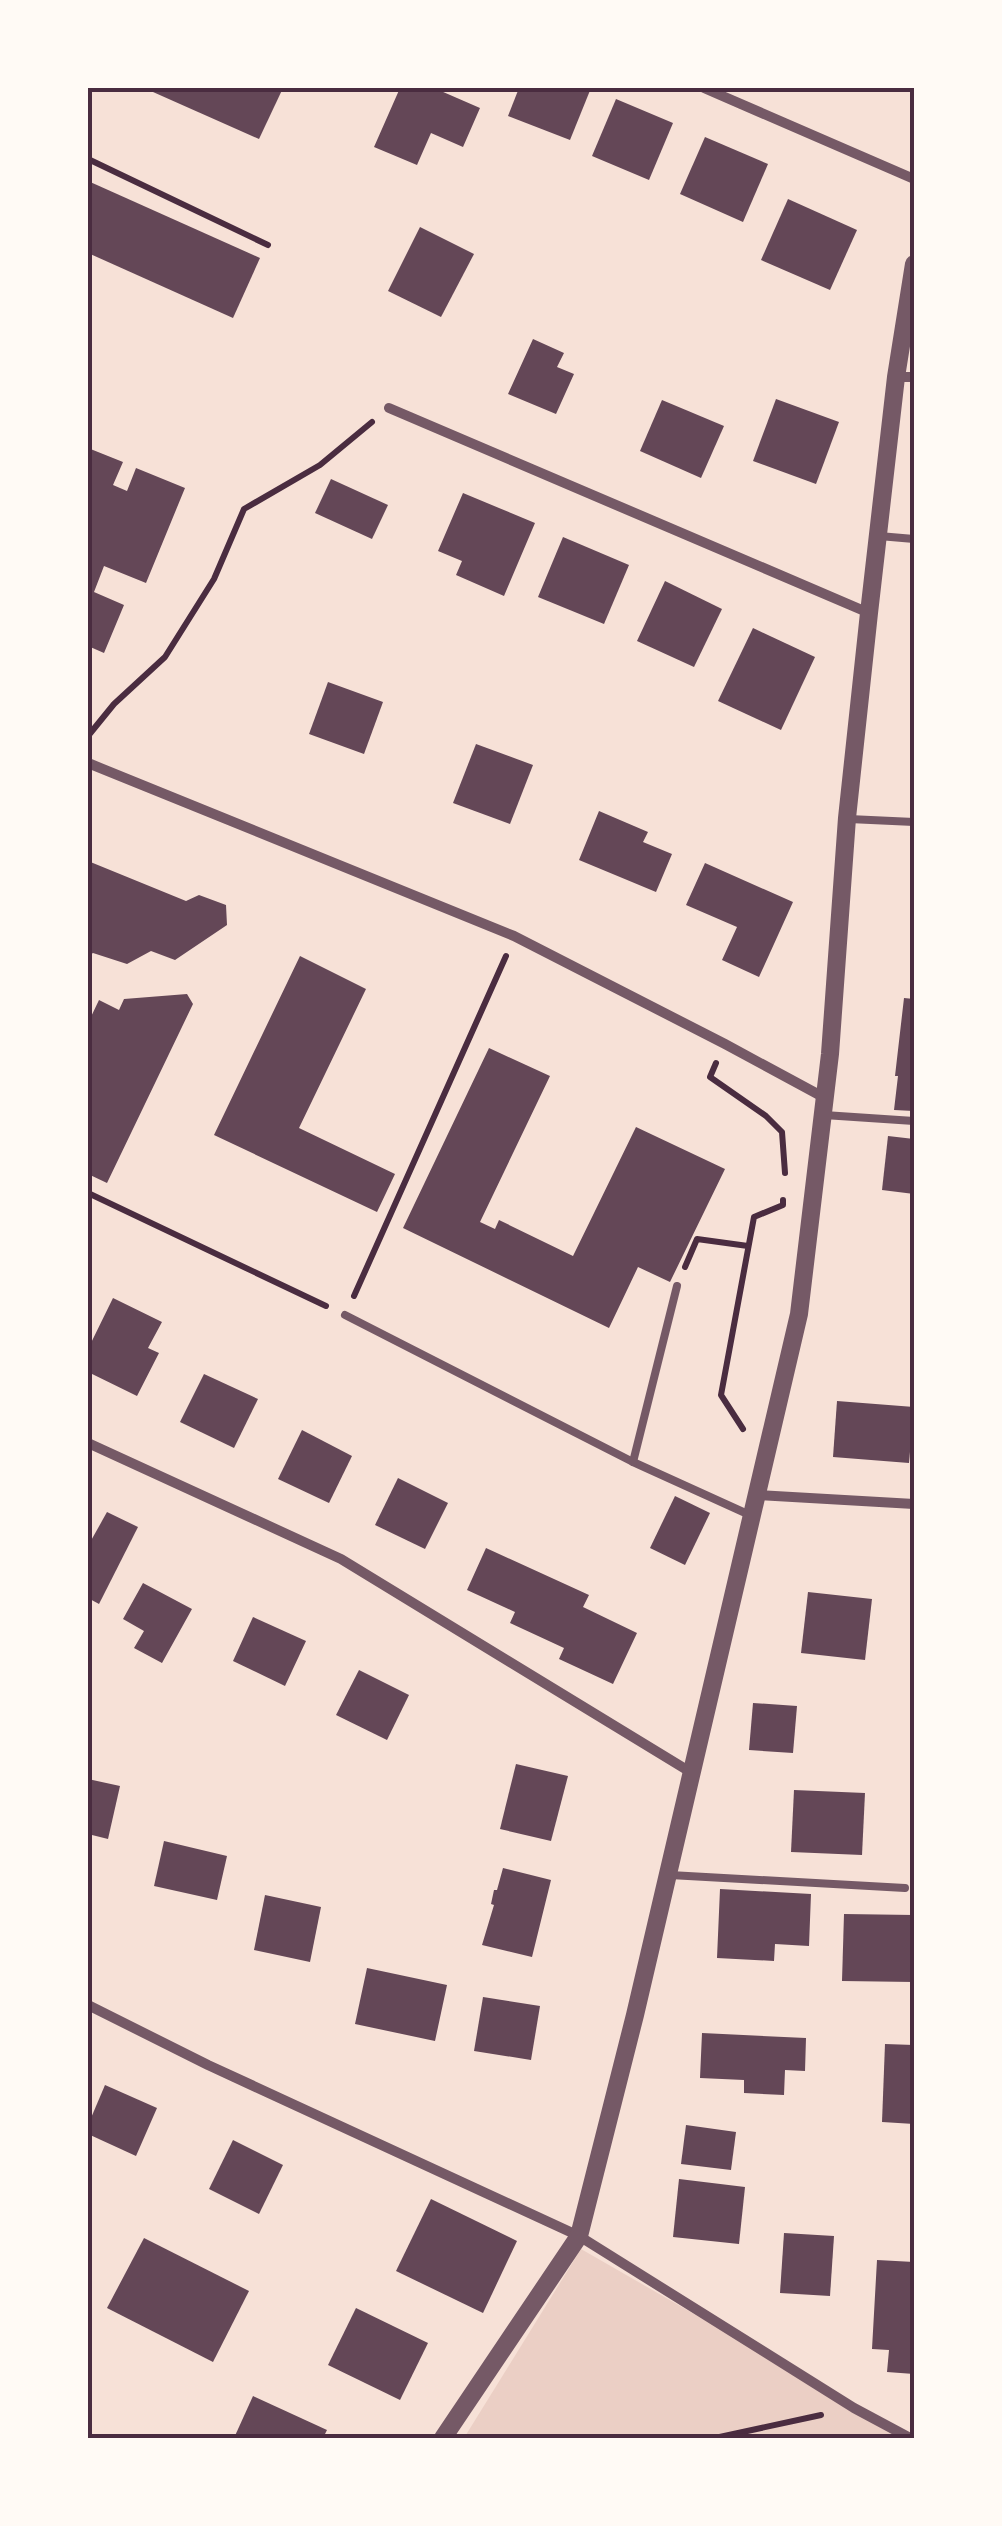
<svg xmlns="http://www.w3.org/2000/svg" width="1002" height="2526" font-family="Mulish,sans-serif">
<rect width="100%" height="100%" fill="#f7e1d7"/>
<polygon fill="#ebcfc5" points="581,2249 910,2438 464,2438"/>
<g fill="#644757">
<polygon points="144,88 283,88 259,139"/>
<polygon points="400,88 434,88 480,108 463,147 431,133 417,165 374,147"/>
<polygon points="519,88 591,88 570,140 508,116"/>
<polygon points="616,99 673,123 649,180 592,156"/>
<polygon points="705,137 768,164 743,222 680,194"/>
<polygon points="88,181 260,258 233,318 88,253"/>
<polygon points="788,199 857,230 830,290 761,260"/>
<polygon points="420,227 474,254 441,317 388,291"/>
<polygon points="533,339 564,353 557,367 574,374 556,414 508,394"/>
<polygon points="776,399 839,422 816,484 753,461"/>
<polygon points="662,400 724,426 701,478 640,451"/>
<polygon points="88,448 123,462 113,485 127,491 136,468 185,488 146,583 104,566 94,592 124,605 104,653 88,646"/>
<polygon points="331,479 388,505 372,539 315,513"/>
<polygon points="463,493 535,523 504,596 456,575 462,561 438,551"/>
<polygon points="563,537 629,565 604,624 538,597"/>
<polygon points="665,581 722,609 694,667 637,641"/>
<polygon points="753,628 815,657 781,730 718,701"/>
<polygon points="328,682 383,702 364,754 309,734"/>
<polygon points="476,744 533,765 510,824 453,803"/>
<polygon points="599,811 648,832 643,842 672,854 656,892 579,860"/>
<polygon points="88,861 186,901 199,895 226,905 227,925 175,960 151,951 127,964 93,953 88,956"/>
<polygon points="705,863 793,902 759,977 722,960 737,927 686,905"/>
<polygon points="300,956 366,989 299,1128 395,1174 377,1212 214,1135"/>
<polygon points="187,994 193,1004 107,1183 88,1174 88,1023 99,1000 119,1010 124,999"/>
<polygon points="904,998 914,999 914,1111 894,1110 898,1076 895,1076"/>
<polygon points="489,1048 550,1076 480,1222 495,1229 499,1220 573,1256 636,1127 725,1169 670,1282 638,1267 609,1328 403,1228"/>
<polygon points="888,1136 914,1139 914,1194 882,1190"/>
<polygon points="113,1298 162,1322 148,1348 159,1353 137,1396 88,1372 88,1349"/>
<polygon points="204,1374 258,1399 234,1448 180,1422"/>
<polygon points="837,1401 914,1407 909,1463 833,1457"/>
<polygon points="302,1430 352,1456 329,1503 278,1479"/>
<polygon points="398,1478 448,1503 425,1549 375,1525"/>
<polygon points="675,1496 710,1513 685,1565 650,1548"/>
<polygon points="107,1512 138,1527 99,1604 88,1598 88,1546"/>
<polygon points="486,1548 589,1595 583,1607 637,1633 613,1684 559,1659 564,1648 510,1623 515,1612 467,1590"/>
<polygon points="143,1583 192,1609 162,1663 134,1648 144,1631 123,1619"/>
<polygon points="808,1592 872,1599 865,1660 801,1653"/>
<polygon points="253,1617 306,1641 285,1686 233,1661"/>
<polygon points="359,1670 409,1695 387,1740 336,1715"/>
<polygon points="753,1703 797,1706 793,1753 749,1750"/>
<polygon points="516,1764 568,1776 551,1841 500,1829"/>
<polygon points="88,1779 120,1786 108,1839 88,1834"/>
<polygon points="794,1790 865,1793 862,1855 791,1852"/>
<polygon points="164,1841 227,1856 217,1900 154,1886"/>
<polygon points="503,1868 551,1880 532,1957 482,1945 494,1905 491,1904 494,1890 497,1890"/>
<polygon points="720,1889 811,1894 809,1946 775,1944 774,1961 717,1958"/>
<polygon points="265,1895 321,1907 310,1962 254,1950"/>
<polygon points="844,1914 914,1915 914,1982 842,1981"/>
<polygon points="367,1968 447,1985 435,2041 355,2024"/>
<polygon points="483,1997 540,2006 531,2060 474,2051"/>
<polygon points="702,2033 806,2038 805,2071 785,2070 784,2095 744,2093 744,2080 700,2078"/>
<polygon points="885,2044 914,2045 914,2124 882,2122"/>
<polygon points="105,2085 157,2108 136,2156 88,2134 88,2125"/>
<polygon points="686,2125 736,2132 731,2170 681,2164"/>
<polygon points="233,2140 283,2165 259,2214 209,2189"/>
<polygon points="679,2179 745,2187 739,2244 673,2237"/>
<polygon points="431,2199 517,2241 483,2313 396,2271"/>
<polygon points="784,2233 834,2236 830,2296 780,2293"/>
<polygon points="144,2238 249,2291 213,2362 107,2308"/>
<polygon points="877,2260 914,2262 914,2374 887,2372 889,2350 872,2349"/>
<polygon points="356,2308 428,2343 400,2400 328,2365"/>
<polygon points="253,2396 327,2430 323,2438 234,2438"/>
</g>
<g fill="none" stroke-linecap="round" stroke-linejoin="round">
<g stroke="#4a2c40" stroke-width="6">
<polyline points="88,159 268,245"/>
<polyline points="88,736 114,704 165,657 214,579 244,509 320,465 372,422"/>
<polyline points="716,1063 710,1077 766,1116 782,1132 785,1173"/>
<polyline points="88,1193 326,1306"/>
<polyline points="685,1267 697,1239 748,1246"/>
<polyline points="354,1296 506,956"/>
<polyline points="743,1429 721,1395 754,1217 783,1205 783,1200"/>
<polyline points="715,2438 821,2415"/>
</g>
<g stroke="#755966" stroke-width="8">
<polyline points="879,536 914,539"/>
<polyline points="849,819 914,822"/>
<polyline points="824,1115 914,1121"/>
<polyline points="345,1315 633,1462 752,1516"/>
<polyline points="633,1462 677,1286"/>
<polyline points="670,1875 905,1888"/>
</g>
<g stroke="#755966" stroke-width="10">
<polyline points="704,88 914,179"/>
<polyline points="896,377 914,377"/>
<polyline points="389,408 869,613"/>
<polyline points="88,763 514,936 725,1044 825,1098"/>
<polyline points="88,1443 341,1559 692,1773"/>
<polyline points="756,1495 914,1504"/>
<polyline points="88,2005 208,2065 579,2236 854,2408 910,2438"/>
</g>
<polyline stroke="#755966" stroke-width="18" points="443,2438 579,2236 635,2015 799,1314 830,1054 847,818 869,613 896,377 914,264"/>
</g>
<rect width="1002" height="2526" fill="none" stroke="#fffaf5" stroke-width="180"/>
<rect x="90" y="90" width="822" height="2346" fill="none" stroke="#4a2c40" stroke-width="4"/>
</svg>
